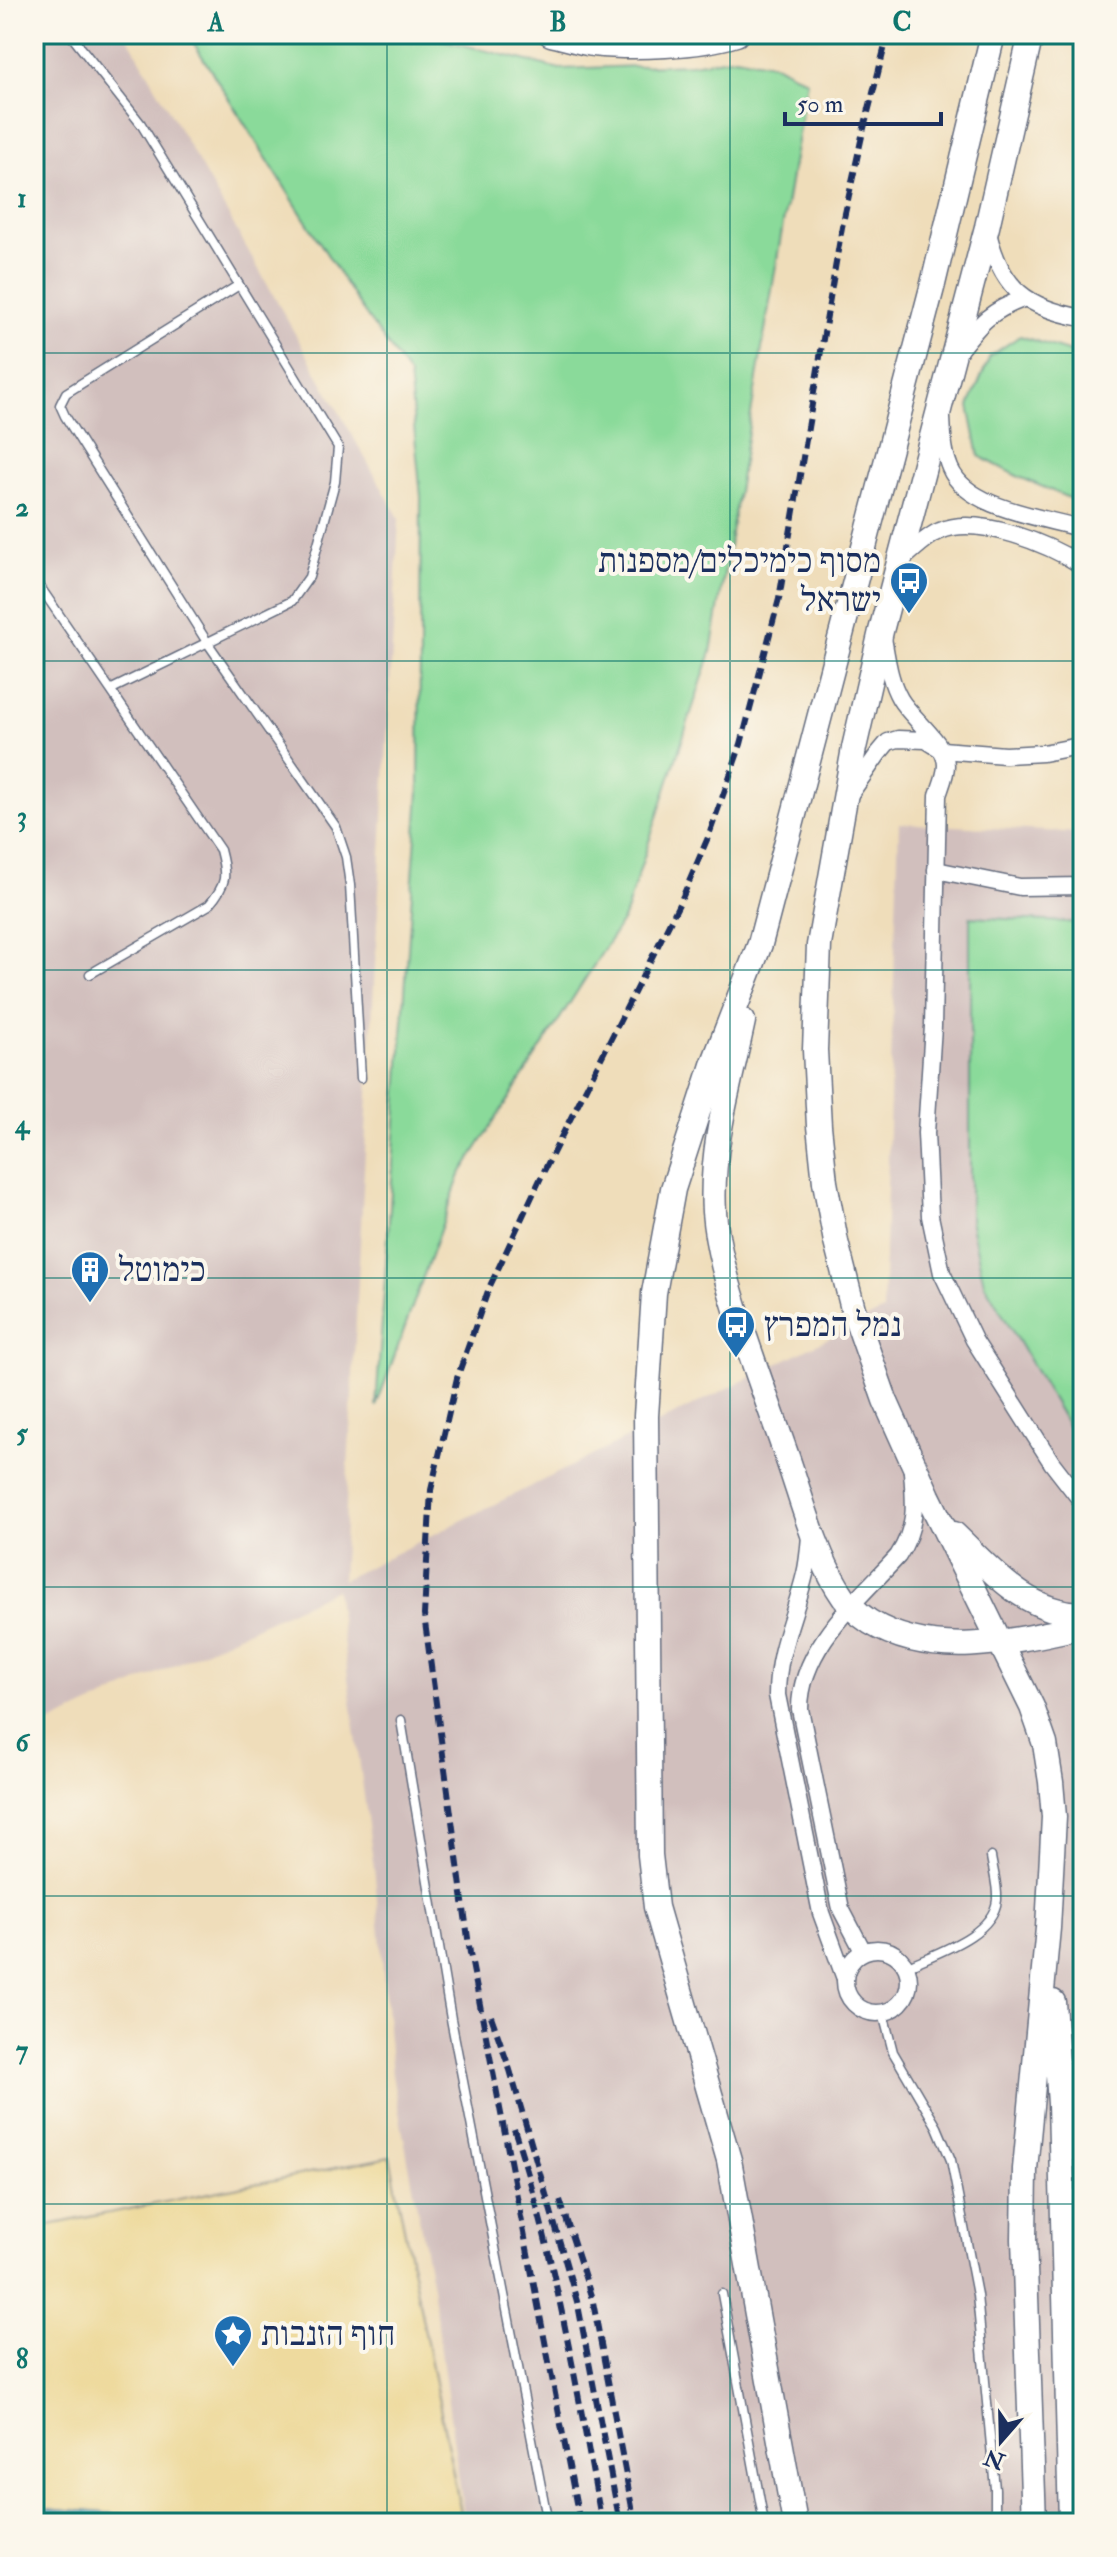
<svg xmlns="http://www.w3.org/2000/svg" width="1117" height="2557" font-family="'IM FELL Double Pica','Frank Ruhl Libre',serif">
<rect width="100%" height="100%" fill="#fbf7ec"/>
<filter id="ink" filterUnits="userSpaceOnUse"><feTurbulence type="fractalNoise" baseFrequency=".0125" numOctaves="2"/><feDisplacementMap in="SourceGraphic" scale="16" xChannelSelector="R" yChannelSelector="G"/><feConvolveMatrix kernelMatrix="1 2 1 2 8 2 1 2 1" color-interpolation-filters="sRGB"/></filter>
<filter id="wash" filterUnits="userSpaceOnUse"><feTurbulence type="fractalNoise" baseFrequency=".006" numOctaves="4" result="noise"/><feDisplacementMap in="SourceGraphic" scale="32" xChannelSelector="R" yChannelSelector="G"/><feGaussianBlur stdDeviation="1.8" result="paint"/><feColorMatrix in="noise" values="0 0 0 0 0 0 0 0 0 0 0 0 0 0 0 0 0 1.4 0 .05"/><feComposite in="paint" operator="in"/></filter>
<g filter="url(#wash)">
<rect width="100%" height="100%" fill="#efddba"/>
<polygon fill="#d1bfbd" points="34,34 126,34 399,518 342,1580 883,1311 899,823 1083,833 1083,2523 465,2523 432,2286 392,2075 375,1876 336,1589 34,1731"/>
<g fill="#8ada9a" stroke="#52847c" stroke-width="2">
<polygon points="188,34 419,34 560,69 691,64 736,57 777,65 807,81 711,652 624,918 460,1175 376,1407 419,792 421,497 409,375 361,308"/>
<polygon points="1020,336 1083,356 1083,504 1017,476 979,456 969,406 990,356"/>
<polygon points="970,917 1083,923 1083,1452 984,1283 970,1220"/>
</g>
<polygon fill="#eeda9e" stroke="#84847e" stroke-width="2" points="390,2157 463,2523 222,2523 34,2507 34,2228"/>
<polygon fill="#44b4bd" stroke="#30728e" stroke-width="2" points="34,2507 222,2523 34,2523"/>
</g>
<g filter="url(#ink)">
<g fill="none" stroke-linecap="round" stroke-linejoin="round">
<g stroke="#656c7e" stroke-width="11">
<g id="lane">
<polyline points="70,34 141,124 338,447 335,482 309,577 292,601 112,689"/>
<polyline points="239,285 66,393 60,405 65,416 207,642 336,827 346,857 350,885 361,1078"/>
<path d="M34 578 220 850C227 876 227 884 209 905L90 974"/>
<polyline points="401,1720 451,2019 548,2523"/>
<path d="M906 1967C935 1953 993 1936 997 1900 998 1886 993 1870 991 1857"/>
<polyline points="883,2013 893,2052 937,2127 951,2160 977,2295 995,2489 995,2523"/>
<polyline points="722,2294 764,2523"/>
</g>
</g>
<g stroke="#656c7e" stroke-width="19">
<g id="street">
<path d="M988 233C1002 289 1026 308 1083 318"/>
<path d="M959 350C981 322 990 311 1025 298"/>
<path d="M942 418C943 435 943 452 950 468 967 509 1043 517 1083 529"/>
<path d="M900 561C912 552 925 537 940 531 978 514 1050 545 1083 566"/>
<path d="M883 638C887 659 889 680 900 699 911 718 946 743 946 765 946 775 941 786 938 795L933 1026 926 1133 930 1216 942 1273 974 1340 1052 1463 1083 1503"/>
<polyline points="850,794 878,754 888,742 898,739 926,740 942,750 1005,755 1043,753 1079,746 1083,742"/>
<polyline points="936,870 1020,887 1083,886"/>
<path d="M810 1536C809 1548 808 1562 805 1574 795 1616 777 1650 777 1695L821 1913 844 1976"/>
<circle cx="877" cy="1981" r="32"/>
<path d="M863 1951 841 1909 800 1709C800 1647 859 1599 898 1556 917 1527 915 1505 912 1472"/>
</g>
</g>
<g stroke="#656c7e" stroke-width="27">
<g id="secondary">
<path d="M551 34C565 37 579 42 593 44 632 48 699 46 736 34"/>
<polyline points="1031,34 987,227 881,631 854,748 819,945 815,1050 819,1126 825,1182 836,1242 853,1309 885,1400 928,1496 1032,1707 1045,1744 1051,1782 1054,1817 1048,1928 1025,2169 1024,2239 1034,2523"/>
<path d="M743 1021C730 1083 710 1148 714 1212 717 1249 728 1284 739 1319 754 1365 771 1411 787 1457 801 1497 815 1551 837 1587 845 1601 856 1613 870 1622 934 1661 1015 1641 1083 1626"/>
<path d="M954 1534C992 1570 1025 1613 1083 1614"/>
<polyline points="1053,2002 1060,2104 1071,2523"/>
<polyline points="795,2523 729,2160 656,1907 650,1855 646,1416 654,1293 673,1189 713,1065 760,944 933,284 993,34"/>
</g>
</g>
<use href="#lane" stroke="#fff" stroke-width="8"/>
<use href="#street" stroke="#fff" stroke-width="16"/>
<use href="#secondary" stroke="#fff" stroke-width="24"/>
<g stroke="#1b2f5e" stroke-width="6" stroke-dasharray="12 6" stroke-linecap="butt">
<polyline points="491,2016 510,2070 578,2305 620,2523"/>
<path d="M514 2129C556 2257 577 2391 602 2523"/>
<polyline points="560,2200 593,2302 635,2523"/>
<polyline points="580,2523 470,1953 424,1615 431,1490 457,1378 489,1288 544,1171 683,896 709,835 741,744 779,599 842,227 862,136 888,34"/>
</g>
</g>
</g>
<path fill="none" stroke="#0f766e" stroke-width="2" stroke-opacity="0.55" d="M387 34V2523M730 34V2523M34 353H1083M34 661H1083M34 970H1083M34 1278H1083M34 1587H1083M34 1896H1083M34 2204H1083"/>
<defs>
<g id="bus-pin" transform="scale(2)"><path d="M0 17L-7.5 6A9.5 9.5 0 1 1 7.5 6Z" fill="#1f6fb2" stroke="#fbf7ec"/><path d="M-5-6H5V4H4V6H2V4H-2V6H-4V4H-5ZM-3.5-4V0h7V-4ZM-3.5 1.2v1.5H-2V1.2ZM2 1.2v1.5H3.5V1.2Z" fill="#fff"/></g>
<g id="building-pin" transform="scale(2)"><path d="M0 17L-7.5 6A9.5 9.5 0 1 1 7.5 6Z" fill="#1f6fb2" stroke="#fbf7ec"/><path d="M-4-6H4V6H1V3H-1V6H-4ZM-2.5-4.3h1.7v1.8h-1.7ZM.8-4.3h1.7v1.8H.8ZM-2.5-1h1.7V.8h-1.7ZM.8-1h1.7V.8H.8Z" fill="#fff"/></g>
<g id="sight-pin" transform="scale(2)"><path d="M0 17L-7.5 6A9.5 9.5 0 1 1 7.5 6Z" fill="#1f6fb2" stroke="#fbf7ec"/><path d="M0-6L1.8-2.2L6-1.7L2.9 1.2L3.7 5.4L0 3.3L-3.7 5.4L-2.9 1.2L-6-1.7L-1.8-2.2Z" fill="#fff"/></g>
</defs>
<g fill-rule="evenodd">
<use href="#bus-pin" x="909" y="581"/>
<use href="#building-pin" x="90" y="1270"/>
<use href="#bus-pin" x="736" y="1325"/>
<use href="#sight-pin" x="233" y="2334"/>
</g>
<g text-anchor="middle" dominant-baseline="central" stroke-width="8" stroke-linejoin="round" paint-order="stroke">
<g font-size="34" fill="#1b2f5e" stroke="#fbf7ec" text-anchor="start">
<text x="881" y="561" text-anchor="end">מסוף כימיכלים/מספנות<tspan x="881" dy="39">ישראל</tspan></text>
<text x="118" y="1270">כימוטל</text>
<text x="764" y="1325">נמל המפרץ</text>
<text x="261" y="2334">חוף הזנבות</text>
</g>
</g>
<rect width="1117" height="2557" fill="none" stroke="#fbf7ec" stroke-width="88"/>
<g transform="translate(1001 2441) rotate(200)" stroke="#fbf7ec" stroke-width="6" paint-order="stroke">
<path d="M0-6L14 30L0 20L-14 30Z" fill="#1b2f5e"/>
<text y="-12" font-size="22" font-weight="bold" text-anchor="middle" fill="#1b2f5e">N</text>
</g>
<path d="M785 112v12h156v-12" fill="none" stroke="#1b2f5e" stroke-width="4"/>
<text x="797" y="112" font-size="24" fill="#1b2f5e" stroke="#fbf7ec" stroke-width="6" paint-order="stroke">50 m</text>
<rect x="44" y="44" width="1029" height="2469" fill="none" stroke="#0f766e" stroke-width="3"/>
<g font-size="26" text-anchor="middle" font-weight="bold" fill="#0f766e">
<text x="216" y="31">A</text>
<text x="558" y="31">B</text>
<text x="902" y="31">C</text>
<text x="22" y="207">1</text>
<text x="22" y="516">2</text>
<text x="22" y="825">3</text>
<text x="22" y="1133">4</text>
<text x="22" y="1442">5</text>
<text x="22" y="1751">6</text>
<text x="22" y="2059">7</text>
<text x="22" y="2368">8</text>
</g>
</svg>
